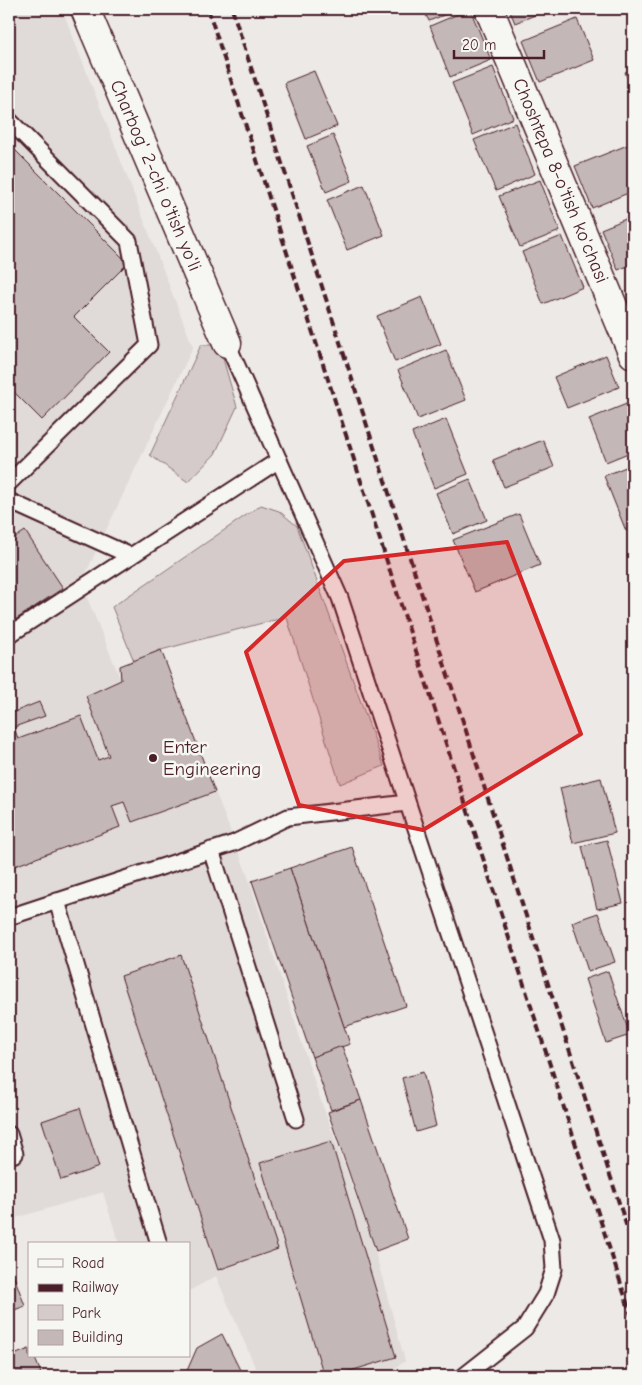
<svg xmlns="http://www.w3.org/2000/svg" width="642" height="1385" font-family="'Comic Neue',sans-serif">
<rect width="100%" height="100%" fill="#ece9e6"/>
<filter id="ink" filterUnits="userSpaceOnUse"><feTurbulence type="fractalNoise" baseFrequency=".02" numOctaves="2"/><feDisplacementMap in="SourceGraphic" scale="10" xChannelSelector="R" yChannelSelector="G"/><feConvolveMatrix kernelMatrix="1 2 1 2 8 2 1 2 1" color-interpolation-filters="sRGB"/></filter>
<g filter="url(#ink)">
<polygon fill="#e0dad8" points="9,9 62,9 193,347 81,583 120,678 120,666 161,650 248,877 317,1090 372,1241 405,1361 384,1376 259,1376 216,1276 189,1291 189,1244 119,1244 103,1192 9,1220"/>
<g fill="#d4cbca" stroke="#8f757a">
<polygon points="201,345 219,345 237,407 215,454 188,482 150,455"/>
<polygon points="261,505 279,511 297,526 384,766 340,784 287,618 270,621 161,650 134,661 112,607"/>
</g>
<g fill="#c4b7b7" stroke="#4a1f2b">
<polygon points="423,9 459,9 429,21"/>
<polygon points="470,9 491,60 450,77 430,26"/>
<polygon points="509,9 550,9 515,23"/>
<polygon points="577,19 594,60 540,82 523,41"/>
<polygon points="493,67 513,118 473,135 452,83"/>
<polygon points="633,69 633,93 625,72"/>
<polygon points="314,71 337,126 306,139 284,83"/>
<polygon points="515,123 535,174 496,191 474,140"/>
<polygon points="333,135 352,181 326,192 307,146"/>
<polygon points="9,144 128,263 74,317 109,352 42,420 9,387"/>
<polygon points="630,144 633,153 633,191 592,208 575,166"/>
<polygon points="540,180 560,231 520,247 499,196"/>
<polygon points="364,185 384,235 347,250 327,200"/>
<polygon points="633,216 633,264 618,270 601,229"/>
<polygon points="562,236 583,287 543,304 522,252"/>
<polygon points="422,297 441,344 395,362 377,316"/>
<polygon points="446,350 466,400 418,419 398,370"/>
<polygon points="606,355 619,387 567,408 554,377"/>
<polygon points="629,403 633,414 633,451 606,462 589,419"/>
<polygon points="446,419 468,474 434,488 412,433"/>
<polygon points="543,440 554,467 504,487 493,460"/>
<polygon points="633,464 633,528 626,531 604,476"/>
<polygon points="470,479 487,520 453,534 436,493"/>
<polygon points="519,514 540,565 475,592 453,540"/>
<polygon points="25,531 63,588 9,624 9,542"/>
<polygon points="161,650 215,792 132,822 124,802 112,806 120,827 9,868 9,714 39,702 45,716 14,727 18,739 81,716 98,760 109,756 86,696 121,680 120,666"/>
<polygon points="601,778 615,833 573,843 560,788"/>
<polygon points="607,840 623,903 597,909 582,846"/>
<polygon points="352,847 406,1006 344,1027 290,868"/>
<polygon points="290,868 350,1044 312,1057 252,881"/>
<polygon points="598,913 615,962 588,971 572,922"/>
<polygon points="181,955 278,1249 218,1270 121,976"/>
<polygon points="608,971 630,1035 606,1043 585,979"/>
<polygon points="342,1046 361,1100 331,1110 312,1057"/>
<polygon points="423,1072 436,1126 416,1132 402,1078"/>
<polygon points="361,1100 408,1239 376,1251 328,1112"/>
<polygon points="80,1108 99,1167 61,1180 42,1121"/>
<polygon points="331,1141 396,1357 334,1376 324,1376 260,1163"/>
<polygon points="9,1263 25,1306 9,1312"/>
<polygon points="222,1334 243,1376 211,1376 186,1373 197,1348"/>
<polygon points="29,1349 29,1356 34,1356 41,1373 31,1376 9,1376 9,1357"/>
</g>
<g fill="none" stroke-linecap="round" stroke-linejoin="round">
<g stroke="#4a1f2b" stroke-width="19">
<g id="service">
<polyline points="9,120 129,241 149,345 9,483"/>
<polyline points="227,343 340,598 552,1240 554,1269 546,1294 525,1328 464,1376"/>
<polyline points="9,501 131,556"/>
<polyline points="9,635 279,460"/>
<polyline points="211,850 296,1119"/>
<polyline points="57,901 159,1244"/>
<polyline points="9,917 234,843 288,817 407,803"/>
<polyline points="9,1134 15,1154 9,1156"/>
</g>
</g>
<g stroke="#4a1f2b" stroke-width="31">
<g id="minor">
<path id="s1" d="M85 9 227 343"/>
<path id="s2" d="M489 9 633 354"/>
</g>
</g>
<use href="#service" stroke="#f6f6f2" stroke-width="15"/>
<use href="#minor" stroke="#f6f6f2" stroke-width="28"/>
<g stroke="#4a1f2b" stroke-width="4" stroke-dasharray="8 4" stroke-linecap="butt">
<polyline points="208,9 633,1321"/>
<polyline points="232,9 633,1246"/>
</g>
</g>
</g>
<path fill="#d62828" fill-opacity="0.2" stroke="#d62828" stroke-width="4" stroke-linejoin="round" d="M507 542 581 734 423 830 299 805 246 652 344 561Z"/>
<circle fill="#4a1f2b" stroke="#f6f6f2" stroke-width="2" cx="153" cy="758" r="5"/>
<g text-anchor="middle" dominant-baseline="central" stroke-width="5" stroke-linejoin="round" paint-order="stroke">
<g font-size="19" fill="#4a1f2b" stroke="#f6f6f2">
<text stroke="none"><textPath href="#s1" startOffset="181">Charbog' 2-chi o'tish yo'li</textPath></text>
<text stroke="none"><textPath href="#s2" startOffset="186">Choshtepa 8-o'tish ko'chasi</textPath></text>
</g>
<g font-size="19" fill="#4a1f2b" stroke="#f6f6f2" text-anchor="start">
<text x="163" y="747">Enter<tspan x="163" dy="22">Engineering</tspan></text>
</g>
</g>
<rect width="642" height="1385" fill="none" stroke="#f6f6f2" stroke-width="30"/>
<rect x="15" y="15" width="612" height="1355" fill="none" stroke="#4a1f2b" stroke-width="2" filter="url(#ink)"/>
<rect x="28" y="1242" width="162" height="115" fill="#f6f6f2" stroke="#b1a0a2"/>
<rect x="38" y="1259" width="25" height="8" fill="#f6f6f2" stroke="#b1a0a2"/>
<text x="72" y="1268" font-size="15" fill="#4a1f2b">Road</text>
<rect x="38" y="1284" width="25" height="8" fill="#4a1f2b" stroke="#b1a0a2"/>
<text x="72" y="1292" font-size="15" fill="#4a1f2b">Railway</text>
<rect x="38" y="1305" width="25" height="15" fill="#d4cbca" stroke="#b1a0a2"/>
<text x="72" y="1318" font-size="15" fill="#4a1f2b">Park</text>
<rect x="38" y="1330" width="25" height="15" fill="#c4b7b7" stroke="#b1a0a2"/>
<text x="72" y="1342" font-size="15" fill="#4a1f2b">Building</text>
<path d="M454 50v8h90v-8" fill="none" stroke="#4a1f2b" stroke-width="2.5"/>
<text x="462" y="50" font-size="15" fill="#4a1f2b" stroke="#f6f6f2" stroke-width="4" paint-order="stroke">20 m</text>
</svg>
